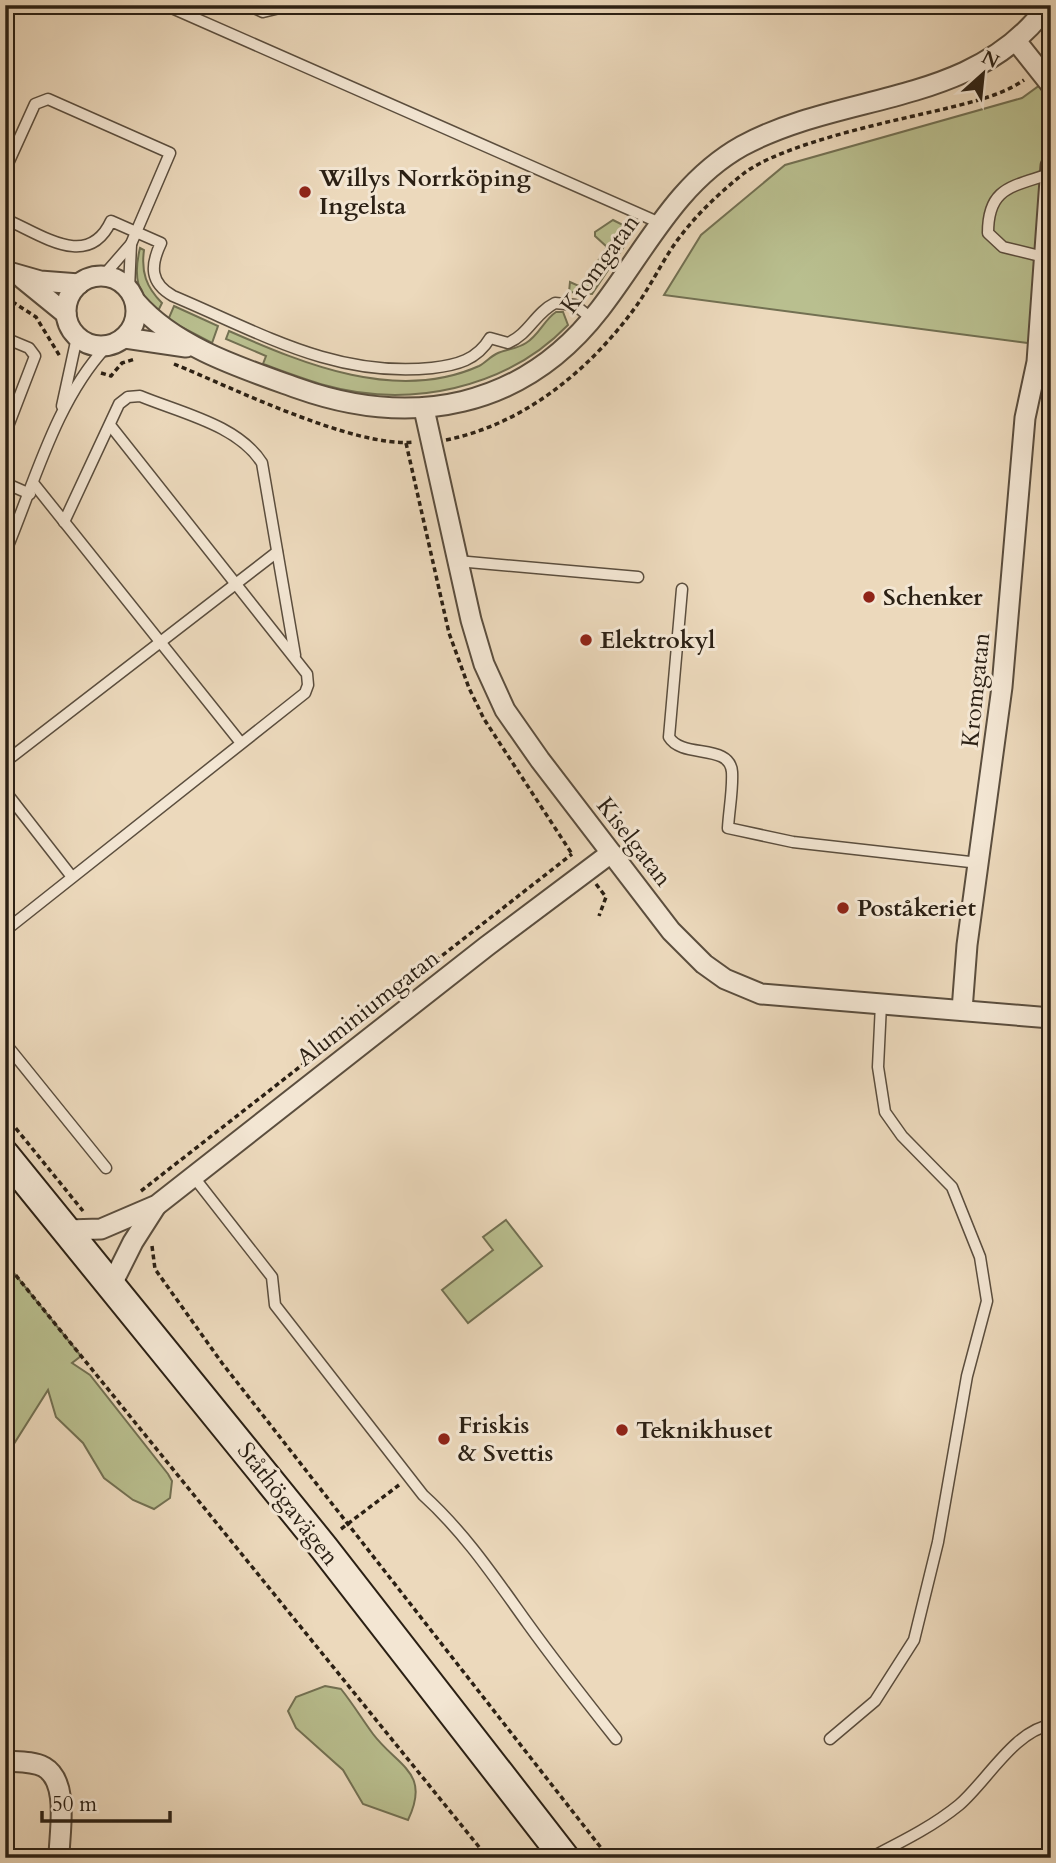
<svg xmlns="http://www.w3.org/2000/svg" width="1056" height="1863" font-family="Cardo,serif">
<rect width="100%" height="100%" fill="#ecd9bc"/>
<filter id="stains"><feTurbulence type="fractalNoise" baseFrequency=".00286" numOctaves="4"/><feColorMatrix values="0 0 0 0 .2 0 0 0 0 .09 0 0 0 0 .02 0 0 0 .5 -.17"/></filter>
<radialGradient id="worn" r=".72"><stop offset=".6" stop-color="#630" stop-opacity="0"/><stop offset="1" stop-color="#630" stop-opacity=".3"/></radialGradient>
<g fill="#b9bf8f" stroke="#727052" stroke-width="2">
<polygon points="1051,77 1051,346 664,295 701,235 785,165 1022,98"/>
<polygon points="613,220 627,227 627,242 592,294 569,292 570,282 581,287 607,247 595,236 595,232"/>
<path d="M140 248 144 250C141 272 146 287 162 303L157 313C137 293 133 277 140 248Z"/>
<polygon points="174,306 218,326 212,343 168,320"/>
<path d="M556 312H563L568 325C506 389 409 409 324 385 304 379 283 371 263 364L266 356 226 339 229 331C304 364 397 403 479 366 485 363 490 357 496 354 506 349 517 349 526 343 539 335 544 320 556 312Z"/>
<polygon points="506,1220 542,1266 468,1323 442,1290 493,1250 483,1237"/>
<polygon points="5,1262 81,1356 72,1363 90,1375 168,1474 172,1481 170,1498 154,1509 133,1500 104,1478 83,1443 56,1417 48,1390 5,1458"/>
<path d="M325 1686 341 1689C353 1704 362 1719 373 1734 398 1767 431 1772 408 1820L363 1804 343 1770 296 1728 288 1711 296 1697Z"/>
</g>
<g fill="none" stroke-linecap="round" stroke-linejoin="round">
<g stroke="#5b4e3e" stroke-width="13">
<g id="lane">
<polyline points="165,5 660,223"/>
<polyline points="248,5 263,12 292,5"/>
<polyline points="5,170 35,104 48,99 170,153 131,244 104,275"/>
<path d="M5 219C41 234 88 271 111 221L161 243C150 266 150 283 173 296 259 332 334 378 432 368 457 365 477 360 490 338L508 343C529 334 535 313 555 303L575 305 592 319"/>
<path d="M1044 257 1003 247 988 233C988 187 1012 187 1049 174"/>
<polyline points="129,289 131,244"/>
<polyline points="5,338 29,348 35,356 5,434"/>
<polyline points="62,406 77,337"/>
<polyline points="5,483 30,494"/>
<polyline points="34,484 241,743"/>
<path d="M64 522 119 404 128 397 140 396C181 413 238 425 262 463L295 655"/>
<path d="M5 553C34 485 55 402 106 347"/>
<polyline points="457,561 638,577"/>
<path d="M682 589 669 737C682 759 730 743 732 772 733 790 729 810 728 828L793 842 979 863"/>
<polyline points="5,762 277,552"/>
<polyline points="5,791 72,877"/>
<polyline points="6,930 305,693 308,685 307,674 110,425"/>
<polyline points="5,1043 106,1168"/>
<path d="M193 1176 272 1277 275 1305 423 1495C465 1533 495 1578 528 1624 556 1663 586 1701 616 1739"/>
<polyline points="830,1739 875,1701 914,1640 938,1542 967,1376 987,1301 980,1257 952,1187 902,1136 885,1112 878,1067 881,1004"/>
<path d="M870 1858C901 1842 932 1827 959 1805 986 1782 1015 1730 1051 1725"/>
</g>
</g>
<g stroke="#5b4e3e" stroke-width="23">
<g id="street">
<polyline points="1016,41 1051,85"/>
<polyline points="5,271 40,281 79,284"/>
<circle cx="101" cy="311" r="35"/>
<polyline points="23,279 66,314"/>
<path d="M136 302C175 347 241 368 297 388 412 429 523 409 600 309 645 251 676 183 742 146 843 91 975 107 1048 5"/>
<polyline points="125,338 186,347"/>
<polyline points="424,409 471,620 484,664 505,710 540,760 671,931 704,964 725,979 761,994 1051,1018"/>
<polyline points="962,1010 967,945 1002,687 1025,418 1037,362 1051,166"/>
<polyline points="67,1230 101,1229 157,1205 487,946 611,853"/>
<polyline points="112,1284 133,1242 156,1206"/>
<path d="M5 1761C18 1762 33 1761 44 1767 70 1782 59 1832 59 1858"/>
</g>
</g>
<g stroke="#2b2014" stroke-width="32">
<polyline id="secondary" points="5,1155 324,1548 565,1858"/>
</g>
<g stroke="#2b2014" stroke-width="3.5" stroke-dasharray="5 3.5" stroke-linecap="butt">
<polyline points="5,297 36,317 61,358"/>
<path d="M174 364C233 388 354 448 414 442"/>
<polyline points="101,373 111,376 122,363 135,359"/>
<path d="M446 440C525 424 591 369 637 305 651 285 662 262 676 242 695 216 718 194 743 174 783 143 893 121 944 109 971 102 1001 96 1024 80"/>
<polyline points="406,443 449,633 469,688 484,719 572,854"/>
<polyline points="596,884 606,897 599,916"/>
<polyline points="5,1115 83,1211"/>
<polyline points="141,1191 572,854"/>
<polyline points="152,1246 155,1269 222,1363 609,1858"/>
<polyline points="5,1262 488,1858"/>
<polyline points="341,1529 399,1485"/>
</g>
<use href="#lane" stroke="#f3e6d3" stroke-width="10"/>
<use href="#street" stroke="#f3e6d3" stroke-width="19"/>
<use href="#secondary" stroke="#f3e6d3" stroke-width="28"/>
</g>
<g fill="#8f2418" stroke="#f3e6d3" stroke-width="2.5">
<circle cx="305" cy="192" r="7"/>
<circle cx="869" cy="597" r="7"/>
<circle cx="586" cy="640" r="7"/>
<circle cx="843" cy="908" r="7"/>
<circle cx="622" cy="1430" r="7"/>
<circle cx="444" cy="1439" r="7"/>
</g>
<g text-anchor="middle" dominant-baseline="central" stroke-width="6" stroke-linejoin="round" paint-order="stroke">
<g font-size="24" font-weight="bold" fill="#2b2014" stroke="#f3e6d3" text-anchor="start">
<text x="319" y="178">Willys Norrköping<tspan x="319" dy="28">Ingelsta</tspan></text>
<text x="883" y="597">Schenker</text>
<text x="600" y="640">Elektrokyl</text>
<text x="857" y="908">Poståkeriet</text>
<text x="458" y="1425">Friskis<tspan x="458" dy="28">&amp; Svettis</tspan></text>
<text x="636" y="1430">Teknikhuset</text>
</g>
<g font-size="24" fill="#2b2014" stroke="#f3e6d3">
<text transform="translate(600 264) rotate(-54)">Kromgatan</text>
<text transform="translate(976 690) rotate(-84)">Kromgatan</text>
<text transform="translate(634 842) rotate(52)">Kiselgatan</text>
<text transform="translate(368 1008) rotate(-38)">Aluminiumgatan</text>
<text transform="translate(288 1504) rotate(52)">Ståthögavägen</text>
</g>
</g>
<rect width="1056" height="1863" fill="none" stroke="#ecd9bc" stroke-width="28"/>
<rect x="7" y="7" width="1042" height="1849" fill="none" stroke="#2b2014" stroke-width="3.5"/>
<rect x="14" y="14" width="1028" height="1835" fill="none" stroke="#2b2014" stroke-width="2"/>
<g transform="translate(983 74) rotate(27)" stroke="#f3e6d3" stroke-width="5" paint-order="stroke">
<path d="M0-5L12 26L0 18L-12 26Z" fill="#2b2014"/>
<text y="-10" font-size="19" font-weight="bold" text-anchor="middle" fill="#2b2014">N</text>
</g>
<path d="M42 1811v10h128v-10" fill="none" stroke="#2b2014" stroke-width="3.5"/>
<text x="52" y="1811" font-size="21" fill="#2b2014" stroke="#f3e6d3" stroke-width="5" paint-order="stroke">50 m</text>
<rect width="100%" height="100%" filter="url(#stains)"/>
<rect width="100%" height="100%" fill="url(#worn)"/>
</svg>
